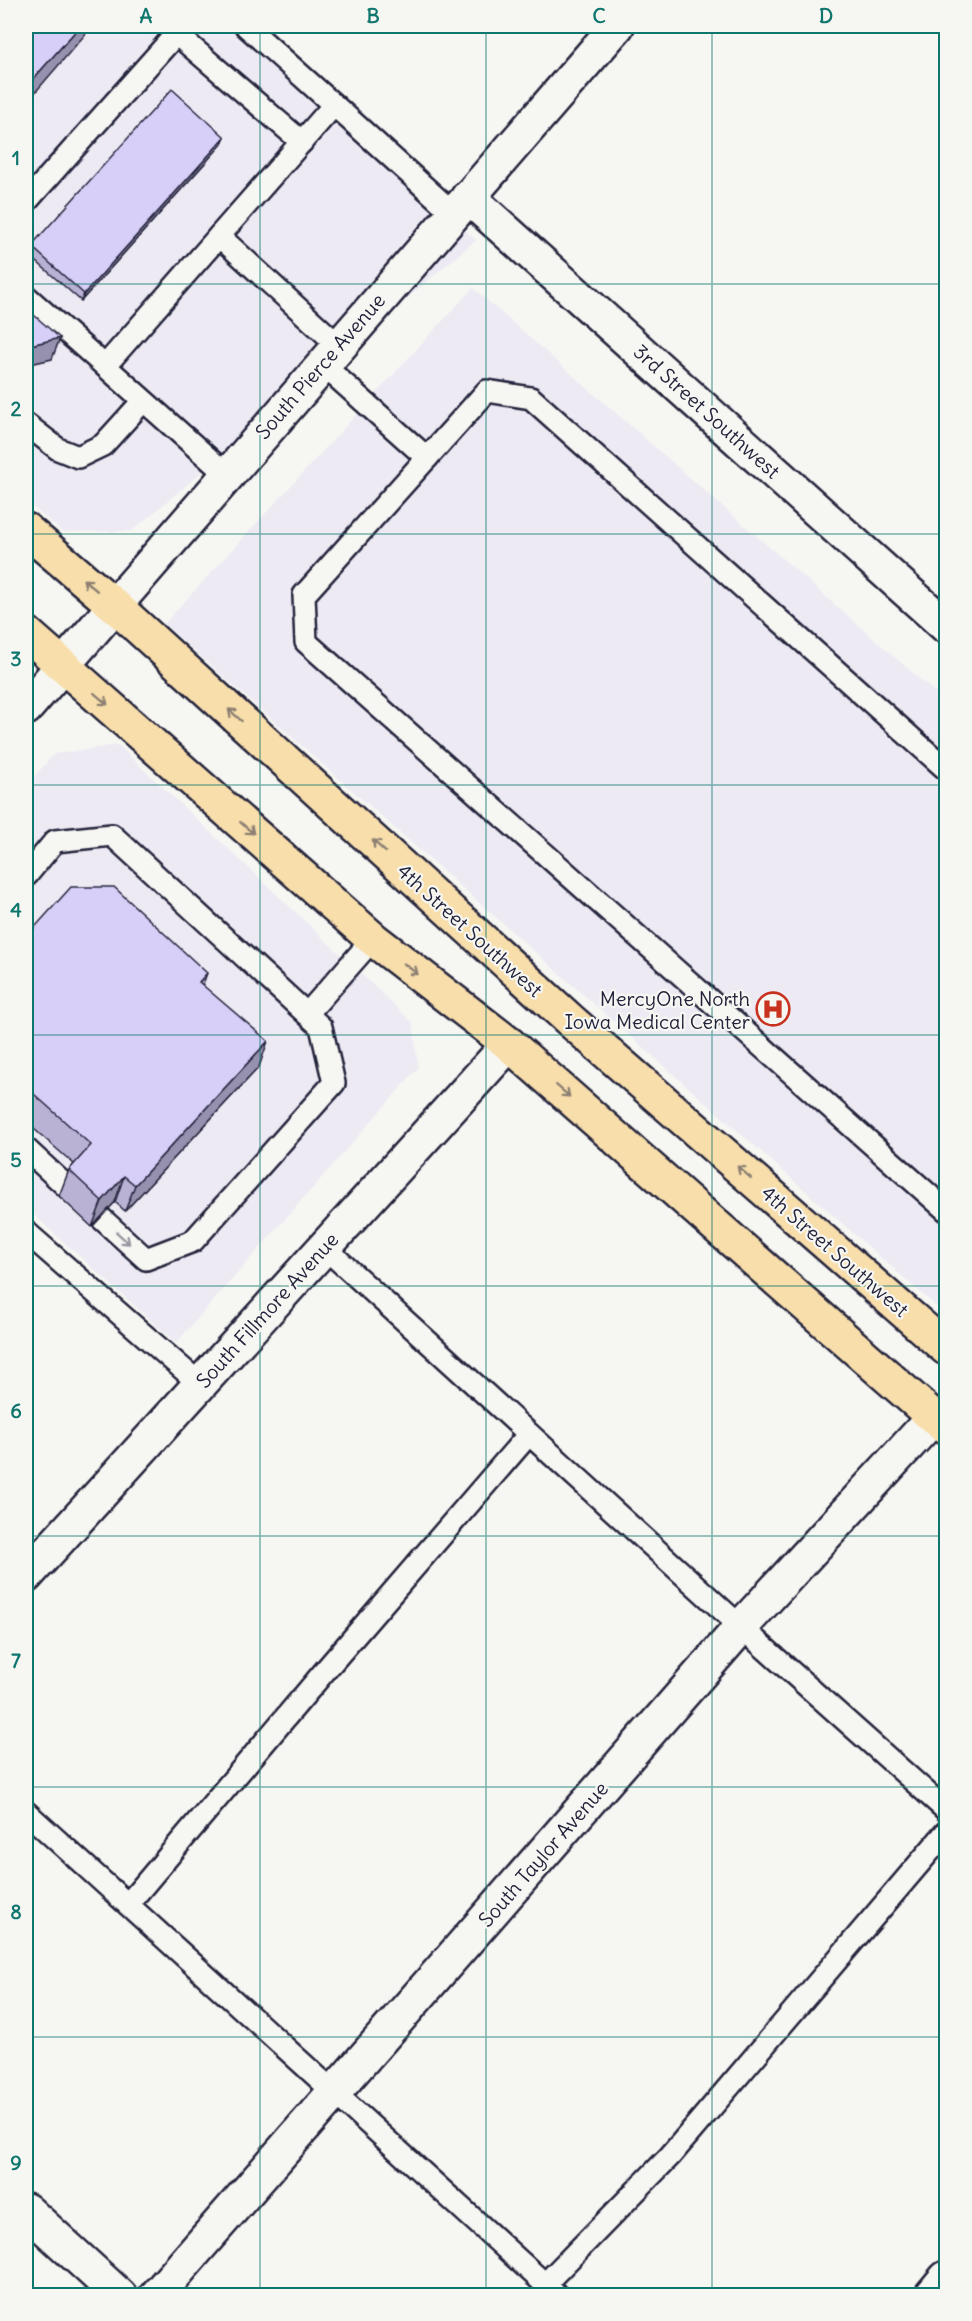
<svg xmlns="http://www.w3.org/2000/svg" width="972" height="2321" font-family="Delius,sans-serif">
<rect width="100%" height="100%" fill="#f6f6f2"/>
<filter id="ink" filterUnits="userSpaceOnUse"><feTurbulence type="fractalNoise" baseFrequency=".0167" numOctaves="2"/><feDisplacementMap in="SourceGraphic" scale="12" xChannelSelector="R" yChannelSelector="G"/><feConvolveMatrix kernelMatrix="1 2 1 2 8 2 1 2 1" color-interpolation-filters="sRGB"/></filter>
<g filter="url(#ink)">
<g fill="#edeaf4">
<polygon points="26,26 239,26 476,240 132,531 62,532 26,501"/>
<polygon points="473,288 946,702 946,1315 164,624"/>
<polygon points="118,745 413,1023 418,1068 176,1343 36,1217 26,1202 26,786 54,754"/>
</g>
<g fill="none" stroke-linecap="round" stroke-linejoin="round">
<g stroke="#22223b" stroke-width="26">
<g id="service">
<polyline points="167,26 302,142"/>
<polyline points="246,26 334,105"/>
<polyline points="26,202 176,34"/>
<polyline points="219,236 105,366 226,474"/>
<polyline points="26,296 105,366"/>
<polyline points="338,345 219,236 334,105 453,213"/>
<polyline points="322,364 427,458"/>
<polyline points="26,424 58,449 78,457 103,445 143,401"/>
<polyline points="946,769 531,398 487,391 304,595 306,642 946,1210"/>
<polyline points="26,876 55,841 112,835 321,1027 334,1083 193,1241 146,1259 101,1218"/>
<polyline points="307,1014 373,939"/>
<polyline points="26,1149 67,1187"/>
<polyline points="26,1232 200,1384"/>
<polyline points="324,1247 741,1627 946,1810"/>
<polyline points="26,1812 558,2296"/>
<polyline points="128,1904 329,1666 529,1434"/>
<polyline points="545,2284 670,2156 946,1832"/>
</g>
</g>
<g stroke="#22223b" stroke-width="38">
<g id="minor">
<polyline points="468,197 946,626"/>
<polyline points="26,1576 509,1044"/>
<polyline points="156,2296 741,1627 934,1417"/>
<polyline points="931,2296 946,2278"/>
</g>
</g>
<g stroke="#22223b" stroke-width="38">
<polyline id="tertiary" points="26,2210 120,2296"/>
</g>
<g stroke="#22223b" stroke-width="38">
<polyline id="secondary" points="26,708 617,26"/>
</g>
<g stroke="#22223b" stroke-width="38">
<g id="primary">
<polyline points="26,530 115,606 571,1021 946,1348"/>
<polyline points="26,633 373,939 509,1044 946,1428"/>
</g>
</g>
<use href="#service" stroke="#f6f6f2" stroke-width="21"/>
<use href="#minor" stroke="#f6f6f2" stroke-width="33"/>
<use href="#tertiary" stroke="#f6f6f2" stroke-width="33"/>
<use href="#secondary" stroke="#f6f6f2" stroke-width="33"/>
<use href="#primary" stroke="#f8deab" stroke-width="33"/>
</g>
<g fill="#b9b2d5" stroke="#22223b" stroke-width="1.5">
<polygon points="222,144 81,301 28,254 31,246"/>
<polygon points="26,937 203,985 259,1067 125,1211 115,1202 92,1227 59,1196 69,1170 74,1164 26,1122"/>
</g>
<g fill="#9691ae" stroke="#22223b" stroke-width="1.5">
<polygon points="80,26 90,26 89,30 26,103 26,87"/>
<polygon points="225,137 222,144 81,301 84,294"/>
<polygon points="60,338 52,359 26,365 26,346"/>
<polygon points="207,973 198,999 199,982"/>
<polygon points="268,1041 259,1067 125,1211 135,1185"/>
<polygon points="124,1176 115,1202 92,1227 102,1201"/>
</g>
<g fill="#d7cff8" stroke="#22223b" stroke-width="1.5">
<polygon points="26,26 80,26 26,87"/>
<polygon points="172,89 225,137 84,294 31,246"/>
<polygon points="26,308 60,338 26,346"/>
<polygon points="71,887 114,887 207,973 199,982 268,1041 135,1185 124,1176 102,1201 69,1170 91,1145 26,1087 26,937"/>
</g>
<defs><path id="oneway-shaft" d="M-6 0H5M1.5-3L5.5 0L1.5 3" fill="none" stroke-width="1.6" stroke-linecap="round" stroke-linejoin="round" transform="scale(1.5)"/></defs>
<g stroke="#8d8073">
<use href="#oneway-shaft" transform="translate(90 585) rotate(-140)"/>
<use href="#oneway-shaft" transform="translate(101 699) rotate(41)"/>
<use href="#oneway-shaft" transform="translate(235 715) rotate(-138)"/>
<use href="#oneway-shaft" transform="translate(247 828) rotate(41)"/>
<use href="#oneway-shaft" transform="translate(379 846) rotate(-138)"/>
<use href="#oneway-shaft" transform="translate(411 969) rotate(38)"/>
<use href="#oneway-shaft" transform="translate(563 1091) rotate(41)"/>
<use href="#oneway-shaft" transform="translate(744 1172) rotate(-139)"/>
</g>
<use stroke="#9797a0" href="#oneway-shaft" transform="translate(123 1238) rotate(42)"/>
</g>
<path fill="none" stroke="#0f766e" stroke-width="1.5" stroke-opacity="0.55" d="M260 26V2296M486 26V2296M712 26V2296M26 284H946M26 534H946M26 785H946M26 1035H946M26 1286H946M26 1536H946M26 1787H946M26 2037H946"/>
<defs>
<g id="hospital-ring" transform="scale(1.725)"><circle r="9.5" fill="#f6f6f2" stroke="#c8321e" stroke-width="1.5"/><path d="M-5-5h3v3.5h4V-5h3V5h-3V1.5h-4V5h-3Z" fill="#c8321e"/></g>
</defs>
<g fill-rule="evenodd">
<use href="#hospital-ring" x="773" y="1009"/>
</g>
<g text-anchor="middle" dominant-baseline="central" stroke-width="4.5" stroke-linejoin="round" paint-order="stroke">
<g font-size="20" fill="#22223b" stroke="#f6f6f2">
<text transform="translate(320 366) rotate(-49)">South Pierce Avenue</text>
<text transform="translate(707 411) rotate(42)">3rd Street Southwest</text>
<text transform="translate(470 930) rotate(42)">4th Street Southwest</text>
<text transform="translate(835 1251) rotate(41)">4th Street Southwest</text>
<text transform="translate(267 1310) rotate(-48)">South Fillmore Avenue</text>
<text transform="translate(543 1854) rotate(-49)">South Taylor Avenue</text>
</g>
<g font-size="20" fill="#22223b" stroke="#f6f6f2" text-anchor="end">
<text x="750" y="998">MercyOne North<tspan x="750" dy="23">Iowa Medical Center</tspan></text>
</g>
</g>
<rect width="972" height="2321" fill="none" stroke="#f6f6f2" stroke-width="66"/>
<rect x="33" y="33" width="906" height="2255" fill="none" stroke="#0f766e" stroke-width="2"/>
<g font-size="20" text-anchor="middle" font-weight="bold" fill="#0f766e">
<text x="146" y="23">A</text>
<text x="373" y="23">B</text>
<text x="599" y="23">C</text>
<text x="826" y="23">D</text>
<text x="16" y="165">1</text>
<text x="16" y="416">2</text>
<text x="16" y="666">3</text>
<text x="16" y="917">4</text>
<text x="16" y="1167">5</text>
<text x="16" y="1418">6</text>
<text x="16" y="1668">7</text>
<text x="16" y="1919">8</text>
<text x="16" y="2170">9</text>
</g>
</svg>
